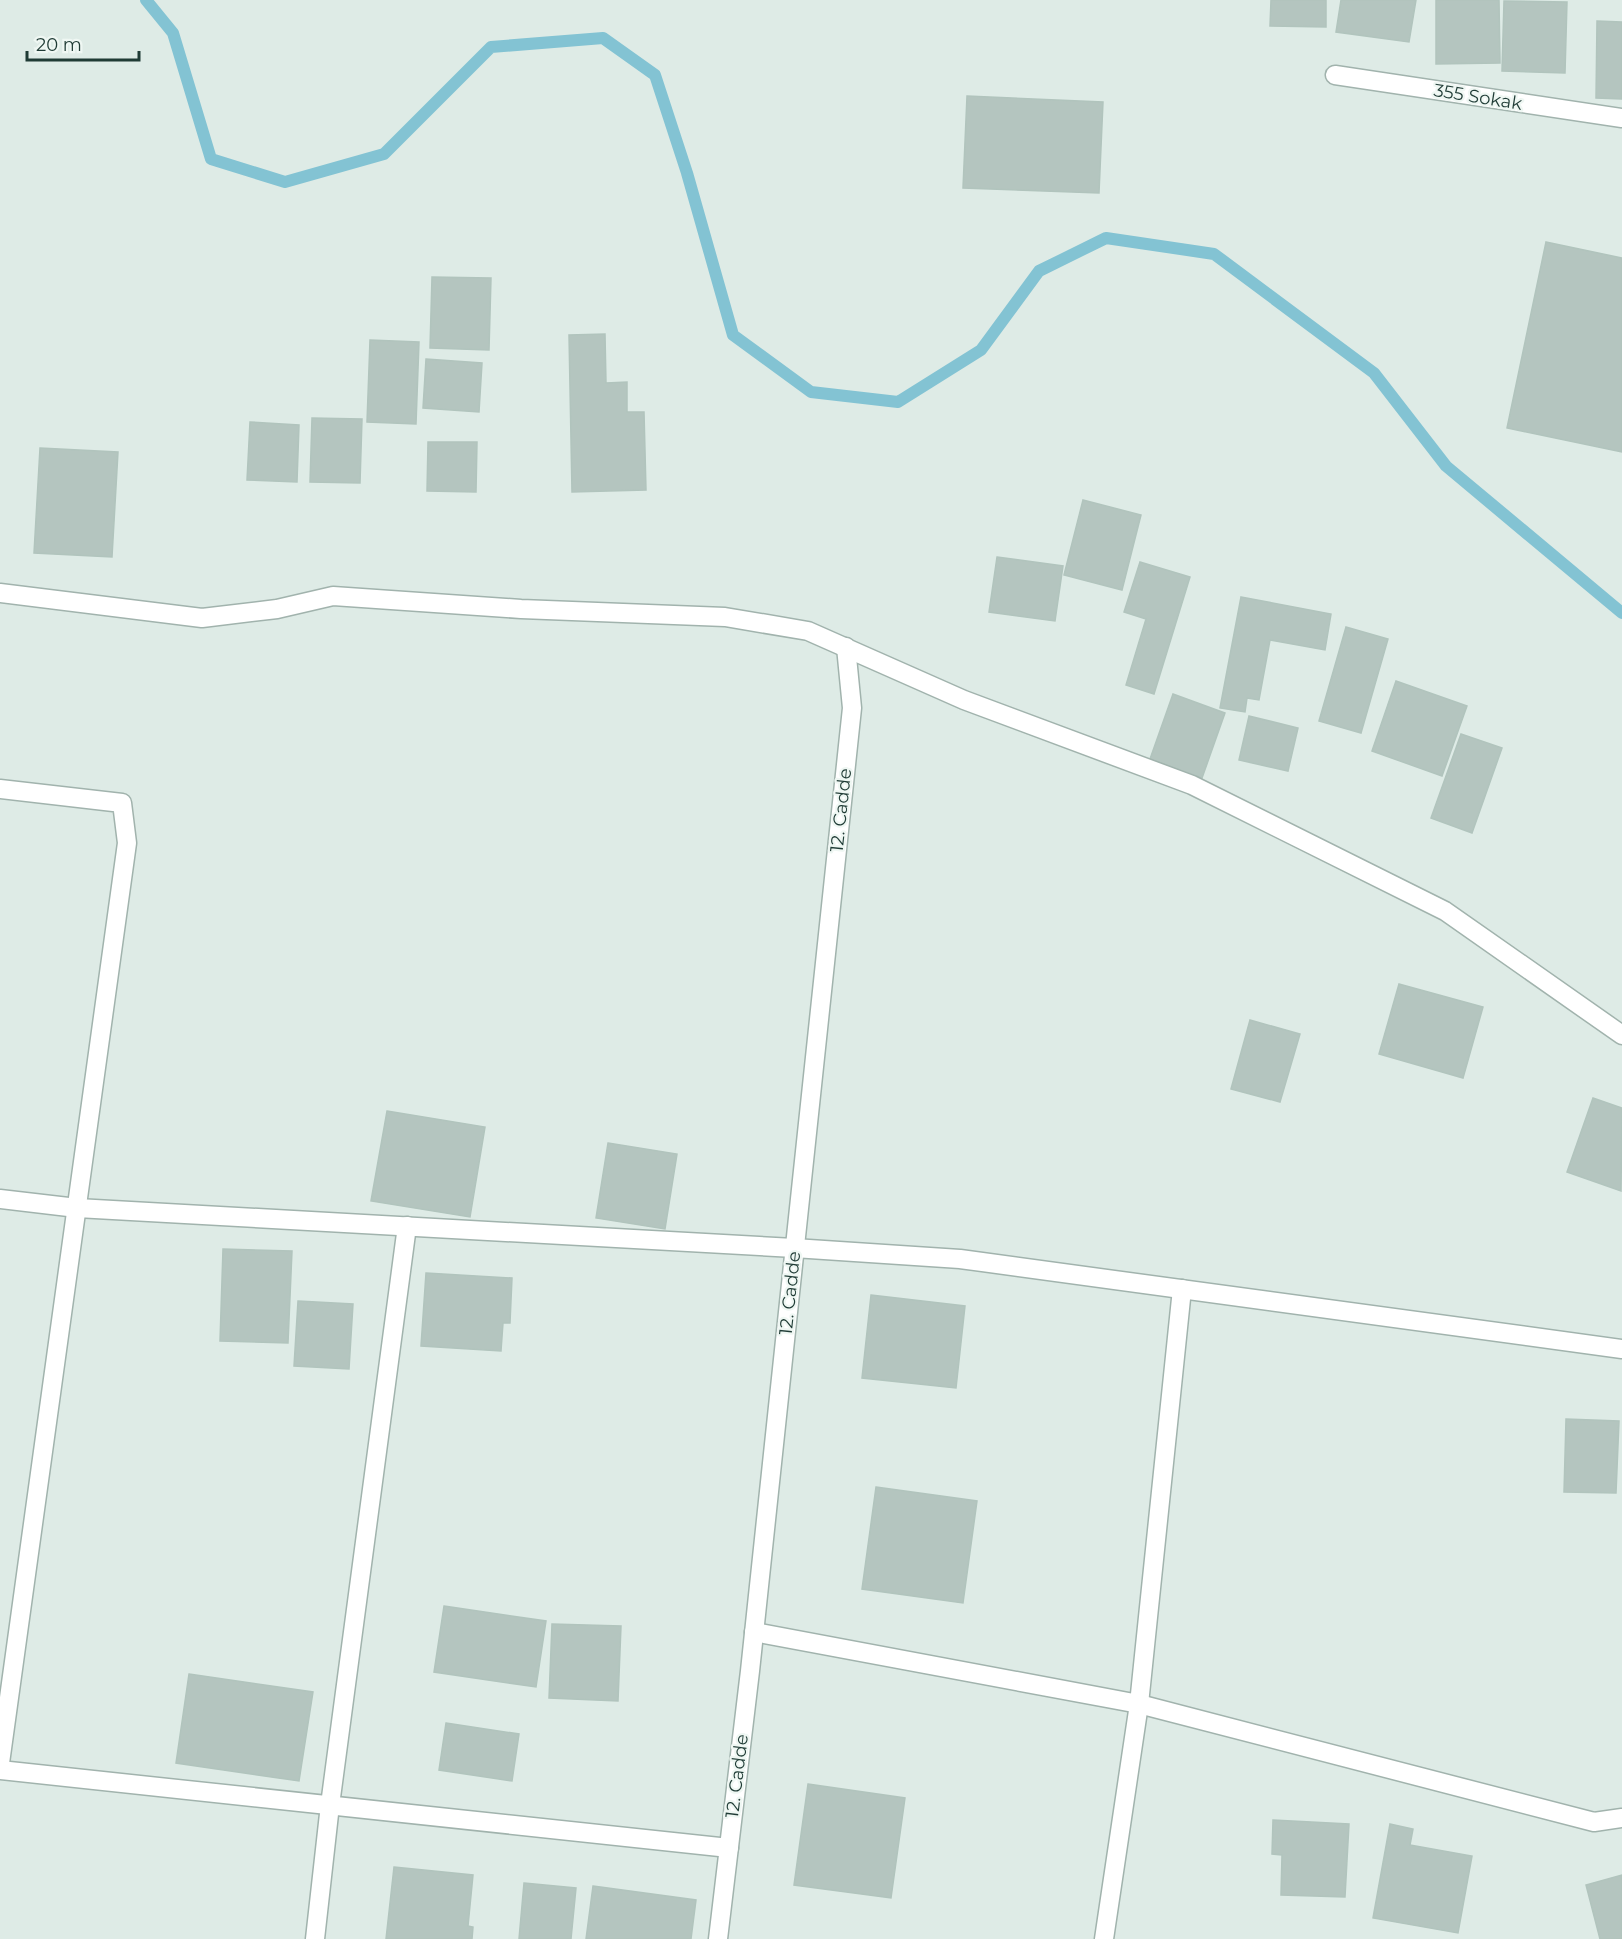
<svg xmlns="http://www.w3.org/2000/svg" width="1622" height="1939" font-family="Montserrat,sans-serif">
<rect width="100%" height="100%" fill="#deebe6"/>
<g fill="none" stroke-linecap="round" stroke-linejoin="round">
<polyline stroke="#83c3d3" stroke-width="12" points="146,0 173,33 211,159 285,182 384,154 491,47 603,38 655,75 687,173 733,335 811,392 898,402 981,350 1039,271 1106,238 1214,254 1374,373 1446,466 1622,613"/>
</g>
<g fill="#b4c5bf" stroke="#b1c4bd" stroke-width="1.5">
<polygon points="1271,0 1326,0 1326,27 1270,26"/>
<polygon points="1341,0 1416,0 1409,42 1336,32"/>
<polygon points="1436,0 1499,0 1500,63 1436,64"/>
<polygon points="1504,1 1567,2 1565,73 1502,71"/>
<polygon points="1597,21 1622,22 1622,99 1596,98"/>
<polygon points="967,96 1103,102 1099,193 963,188"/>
<polygon points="1546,242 1622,258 1622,452 1507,428"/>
<polygon points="432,277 491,278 489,350 430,348"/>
<polygon points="605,334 606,383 627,382 627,412 644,412 646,490 572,492 569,335"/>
<polygon points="370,340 419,342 416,424 367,422"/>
<polygon points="426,359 482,363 479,412 423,408"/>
<polygon points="312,418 362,419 360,483 310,482"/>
<polygon points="250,422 299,425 297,482 247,480"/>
<polygon points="428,442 477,442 476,492 427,491"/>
<polygon points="40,448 118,452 112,557 34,553"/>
<polygon points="1083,500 1141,515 1122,590 1064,575"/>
<polygon points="997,557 1063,566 1055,621 989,612"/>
<polygon points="1140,562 1190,577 1154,694 1126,685 1146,619 1124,612"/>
<polygon points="1241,597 1331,614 1325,650 1270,640 1259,700 1247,698 1245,712 1220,708"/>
<polygon points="1346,627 1388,639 1361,733 1319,721"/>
<polygon points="1396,681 1467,706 1442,776 1372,751"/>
<polygon points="1173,694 1225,713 1202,778 1150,759"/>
<polygon points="1249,716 1298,728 1288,771 1239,760"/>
<polygon points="1461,734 1502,748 1472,833 1431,818"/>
<polygon points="1399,984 1483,1007 1463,1078 1379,1054"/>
<polygon points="1250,1020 1300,1034 1280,1102 1231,1089"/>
<polygon points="1593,1098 1622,1108 1621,1191 1567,1172"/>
<polygon points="387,1111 485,1127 470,1217 371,1201"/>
<polygon points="608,1143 677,1154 665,1229 596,1218"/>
<polygon points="223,1249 292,1251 288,1343 220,1341"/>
<polygon points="426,1273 512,1278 510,1323 503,1323 501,1351 421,1346"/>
<polygon points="871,1295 965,1306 956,1388 862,1378"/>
<polygon points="298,1301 353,1304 349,1369 294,1366"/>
<polygon points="1566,1419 1619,1421 1616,1493 1564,1492"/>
<polygon points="876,1487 977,1501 963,1603 862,1589"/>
<polygon points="444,1606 546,1621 536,1687 434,1672"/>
<polygon points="552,1624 621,1626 618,1701 549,1698"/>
<polygon points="189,1674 313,1692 299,1781 176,1763"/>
<polygon points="446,1723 519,1734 512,1781 439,1770"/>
<polygon points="808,1784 905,1798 891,1898 794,1885"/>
<polygon points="1273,1820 1349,1824 1345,1897 1281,1895 1282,1855 1272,1854"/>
<polygon points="1390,1824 1413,1829 1410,1845 1472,1856 1458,1933 1373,1918"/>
<polygon points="394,1867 473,1875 468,1926 473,1927 472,1939 386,1939"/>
<polygon points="1622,1875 1622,1939 1600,1939 1586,1885"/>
<polygon points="524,1883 576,1888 571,1939 519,1939"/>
<polygon points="593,1886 696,1900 691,1939 586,1939"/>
</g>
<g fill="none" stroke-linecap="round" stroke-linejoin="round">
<g stroke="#a1b3ad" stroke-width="21">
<g id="minor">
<polyline points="1335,75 1622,118"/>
<polyline points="0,593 202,618 277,609 333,596 521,609 725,617 808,631 964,700 1192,785 1445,911 1622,1035"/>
<polyline points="0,789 122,803 127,843 0,1763"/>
<polyline points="0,1199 77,1208 794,1248 960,1259 1622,1349"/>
<polyline points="754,1632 1139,1704 1594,1822 1622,1818"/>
<polyline points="0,1770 729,1848"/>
<polyline points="315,1939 330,1805 407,1226"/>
<polyline points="718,1939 750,1671 852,708 846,647"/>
<polyline points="1104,1939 1139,1704 1182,1289"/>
</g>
</g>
<use href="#minor" stroke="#fff" stroke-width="18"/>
</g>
<g text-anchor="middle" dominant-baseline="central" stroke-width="4.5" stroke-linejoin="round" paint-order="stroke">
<g font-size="18" fill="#1f3b35" stroke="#eff7f3">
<text transform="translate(1478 97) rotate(9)">355 Sokak</text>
<text transform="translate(841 810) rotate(-84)">12. Cadde</text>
<text transform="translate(790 1293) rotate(-84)">12. Cadde</text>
<text transform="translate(737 1776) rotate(-83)">12. Cadde</text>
</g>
</g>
<path d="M27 51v9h112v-9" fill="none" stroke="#1f3b35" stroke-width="3"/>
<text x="36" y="51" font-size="18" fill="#1f3b35" stroke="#eff7f3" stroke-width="4.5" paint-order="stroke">20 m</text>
</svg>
